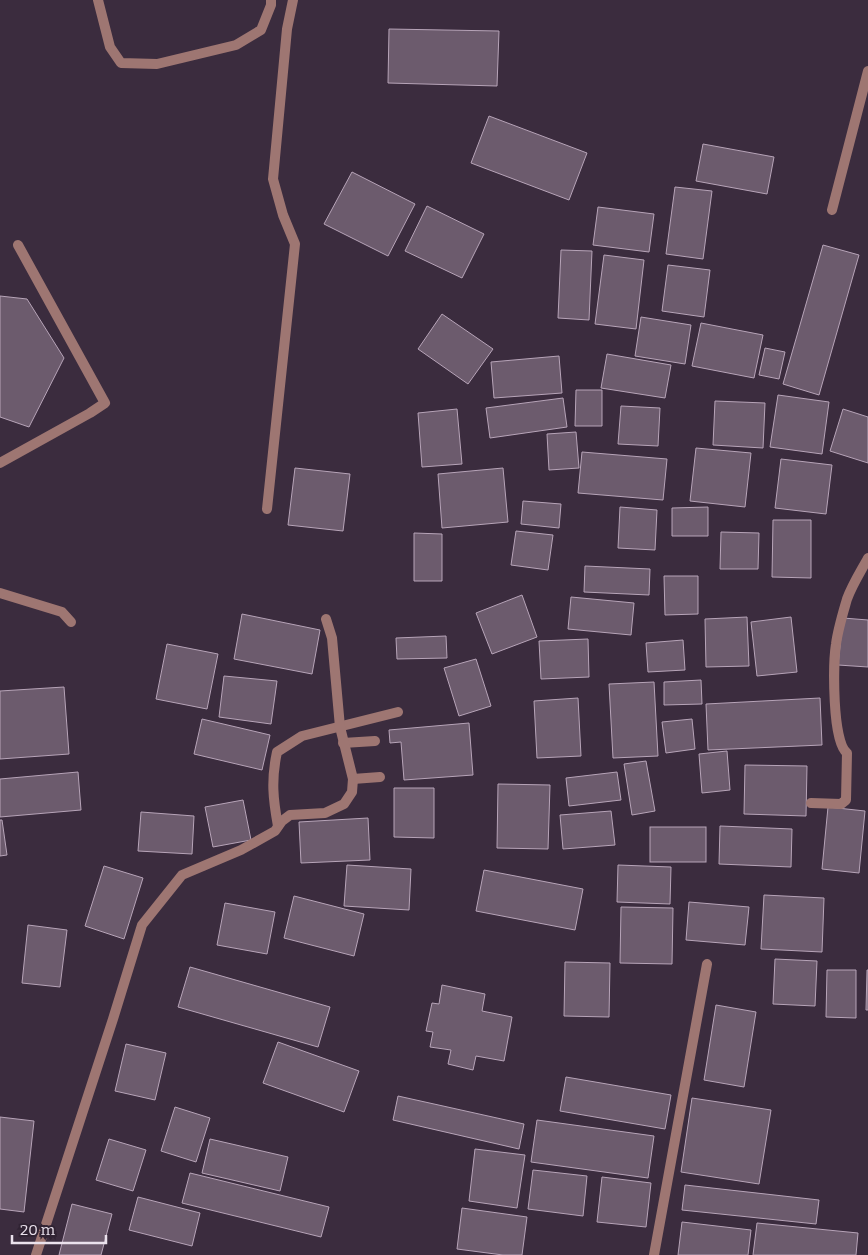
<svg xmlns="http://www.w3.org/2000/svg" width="868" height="1255" font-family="Bitter,serif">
<rect width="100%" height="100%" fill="#3b2c3e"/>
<g fill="#6c5b6d" stroke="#b7a4b8">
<polygon points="389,29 499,31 497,86 388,83"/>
<polygon points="489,116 587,153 569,200 471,163"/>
<polygon points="703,144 774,157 767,194 696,181"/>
<polygon points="352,172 415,204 388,256 324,224"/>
<polygon points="675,187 712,191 703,259 666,254"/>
<polygon points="427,206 484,234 462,278 405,251"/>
<polygon points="598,207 654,214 649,252 593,245"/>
<polygon points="823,245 859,255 819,395 783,384"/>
<polygon points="561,250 592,251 589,320 558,318"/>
<polygon points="604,255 644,260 636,329 595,324"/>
<polygon points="668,265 710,270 704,317 662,311"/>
<polygon points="0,296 27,299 64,358 29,427 0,417"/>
<polygon points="442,314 493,349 468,384 418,349"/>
<polygon points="641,317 691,325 685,364 635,356"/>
<polygon points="701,323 763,335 754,378 692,366"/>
<polygon points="765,348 785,352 779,379 759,375"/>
<polygon points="607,354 671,365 665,398 601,388"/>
<polygon points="559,356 562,393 494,398 491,362"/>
<polygon points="576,390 602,390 602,426 575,426"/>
<polygon points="778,395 829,402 822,454 770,447"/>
<polygon points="563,398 567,427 490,438 486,408"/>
<polygon points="715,401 765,403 763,448 713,445"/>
<polygon points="621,406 660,408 658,446 618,444"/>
<polygon points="457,409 462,464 422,467 418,413"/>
<polygon points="843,409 868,417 868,463 830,451"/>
<polygon points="576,432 579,468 549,470 547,434"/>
<polygon points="696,448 751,453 745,507 690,501"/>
<polygon points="582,452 667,459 663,500 578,493"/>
<polygon points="781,459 832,465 826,514 775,508"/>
<polygon points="295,468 350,474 343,531 288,525"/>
<polygon points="503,468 508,522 442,528 438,474"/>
<polygon points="523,501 561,504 559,528 521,524"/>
<polygon points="620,507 657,510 655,550 618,548"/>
<polygon points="708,507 708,536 672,536 672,508"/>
<polygon points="773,520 811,520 811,578 772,577"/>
<polygon points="516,531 553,535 548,570 511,565"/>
<polygon points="721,532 759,533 758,569 720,569"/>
<polygon points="414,533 442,534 442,581 414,581"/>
<polygon points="585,566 650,569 649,595 584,592"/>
<polygon points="664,576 698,576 698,614 665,615"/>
<polygon points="522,595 537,637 492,654 476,613"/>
<polygon points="571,597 634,603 631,635 568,629"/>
<polygon points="242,614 320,630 312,674 234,659"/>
<polygon points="747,617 749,666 706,667 705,619"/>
<polygon points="791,617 797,672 757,676 751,622"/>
<polygon points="843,618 868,620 868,667 838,665"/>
<polygon points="446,636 447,658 397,659 396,638"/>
<polygon points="588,639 589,677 541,679 539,641"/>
<polygon points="683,640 685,670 648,672 646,643"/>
<polygon points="167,644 218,654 207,709 156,699"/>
<polygon points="476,659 491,706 459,716 444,668"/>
<polygon points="224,676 277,681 271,724 219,717"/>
<polygon points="701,680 702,704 664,705 664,682"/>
<polygon points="654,682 658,756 613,758 609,684"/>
<polygon points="64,687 69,754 0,759 0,691"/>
<polygon points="578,698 581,756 537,758 534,701"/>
<polygon points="820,698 822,745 708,750 706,704"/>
<polygon points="202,719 270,735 262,770 194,754"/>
<polygon points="692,719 695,749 666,753 662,722"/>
<polygon points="469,723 473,775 404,780 401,742 390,743 389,730"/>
<polygon points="727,751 730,790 702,793 699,754"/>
<polygon points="646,761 655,811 632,815 624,764"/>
<polygon points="745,765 807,766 806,816 744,814"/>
<polygon points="78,772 81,810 0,817 0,779"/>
<polygon points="617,772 621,800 569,806 566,778"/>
<polygon points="498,784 550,785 548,849 497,848"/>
<polygon points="394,788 434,788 434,838 394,837"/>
<polygon points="243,800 251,840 213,847 205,807"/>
<polygon points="828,807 865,811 859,873 822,869"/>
<polygon points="611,811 615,845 563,849 560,815"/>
<polygon points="141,812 194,816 192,854 138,851"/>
<polygon points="368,818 370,860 301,863 299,822"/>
<polygon points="0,820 2,820 7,855 0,856"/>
<polygon points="720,826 792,829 791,867 719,864"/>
<rect x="650" y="827" width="56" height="35"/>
<polygon points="347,865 411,869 409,910 344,906"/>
<polygon points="618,865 671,867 670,904 617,902"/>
<polygon points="104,866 143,878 124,939 85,926"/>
<polygon points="484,870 583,889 575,930 476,911"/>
<polygon points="764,895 824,898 822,952 761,949"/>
<polygon points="294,896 364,914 354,956 284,938"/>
<polygon points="689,902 749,907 745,945 686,940"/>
<polygon points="225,903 275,912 267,954 217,945"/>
<polygon points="621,907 673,908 672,964 620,963"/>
<polygon points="28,925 67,930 60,987 22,983"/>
<polygon points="775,959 817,961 815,1006 773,1004"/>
<polygon points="565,962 610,963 609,1017 564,1016"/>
<polygon points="190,967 330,1007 318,1047 178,1007"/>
<polygon points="827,970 856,970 856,1018 826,1017"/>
<polygon points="867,970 868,970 868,1010 866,1010"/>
<polygon points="442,985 485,994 482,1011 512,1017 504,1061 476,1056 473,1070 448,1064 451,1050 430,1047 433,1032 426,1031 432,1003 439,1004"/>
<polygon points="716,1005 756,1012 744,1087 704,1080"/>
<polygon points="278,1042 359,1071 344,1112 263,1083"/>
<polygon points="126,1044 166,1053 155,1100 115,1091"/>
<polygon points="566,1077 671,1095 665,1129 560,1111"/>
<polygon points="398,1096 524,1124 519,1149 393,1120"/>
<polygon points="692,1098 771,1110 759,1184 681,1172"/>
<polygon points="175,1107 210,1118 196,1162 161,1151"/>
<polygon points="0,1117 34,1121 24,1212 0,1209"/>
<polygon points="537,1120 654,1136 648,1178 531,1162"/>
<polygon points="109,1139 146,1150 133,1191 96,1180"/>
<polygon points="210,1139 288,1157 280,1191 202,1173"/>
<polygon points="475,1149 525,1155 517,1208 469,1201"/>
<polygon points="533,1170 587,1176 583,1216 528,1209"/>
<polygon points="190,1173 329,1207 321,1237 182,1203"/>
<polygon points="602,1177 651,1183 646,1227 597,1222"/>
<polygon points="685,1185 819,1200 816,1224 682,1210"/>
<polygon points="138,1197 200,1213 192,1246 129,1230"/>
<polygon points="72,1204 112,1214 101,1255 59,1255"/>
<polygon points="462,1208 527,1217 522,1255 503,1255 457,1249"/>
<polygon points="682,1222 751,1230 748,1255 678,1255"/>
<polygon points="757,1223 858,1233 856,1255 753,1255"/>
</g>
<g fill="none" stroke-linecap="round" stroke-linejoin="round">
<polyline stroke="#9e7672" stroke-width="10" points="0,593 62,612 71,622"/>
<g stroke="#9e7672" stroke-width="10">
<polyline points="98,0 110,47 121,63 157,64 236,45 261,30 271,5 271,0"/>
<polyline points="832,210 868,71"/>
<polyline points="0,463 90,413 105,403 18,245"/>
<polyline points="267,509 295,244 283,215 273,179 287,29 293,0"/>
<polyline points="343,743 375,741"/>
<polyline points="353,779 380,777"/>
<path d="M811 803 841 804 846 800 847 753C832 742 833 663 836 644 838 629 843 613 847 599 852 585 861 571 868 558"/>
<path d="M278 826C273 799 271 780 277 752L302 736 398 712"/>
<polyline points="36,1255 113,1019 142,925 182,875 241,850 275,831 282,821 290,815 325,813 344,804 352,792 353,779 340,727 332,638 326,619"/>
<polyline points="654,1255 707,964"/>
</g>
</g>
<path d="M12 1235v8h94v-8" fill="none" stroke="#ebe2ed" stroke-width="2.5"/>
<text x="20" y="1235" font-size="15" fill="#ebe2ed" stroke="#302333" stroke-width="4" paint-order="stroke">20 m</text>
</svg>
